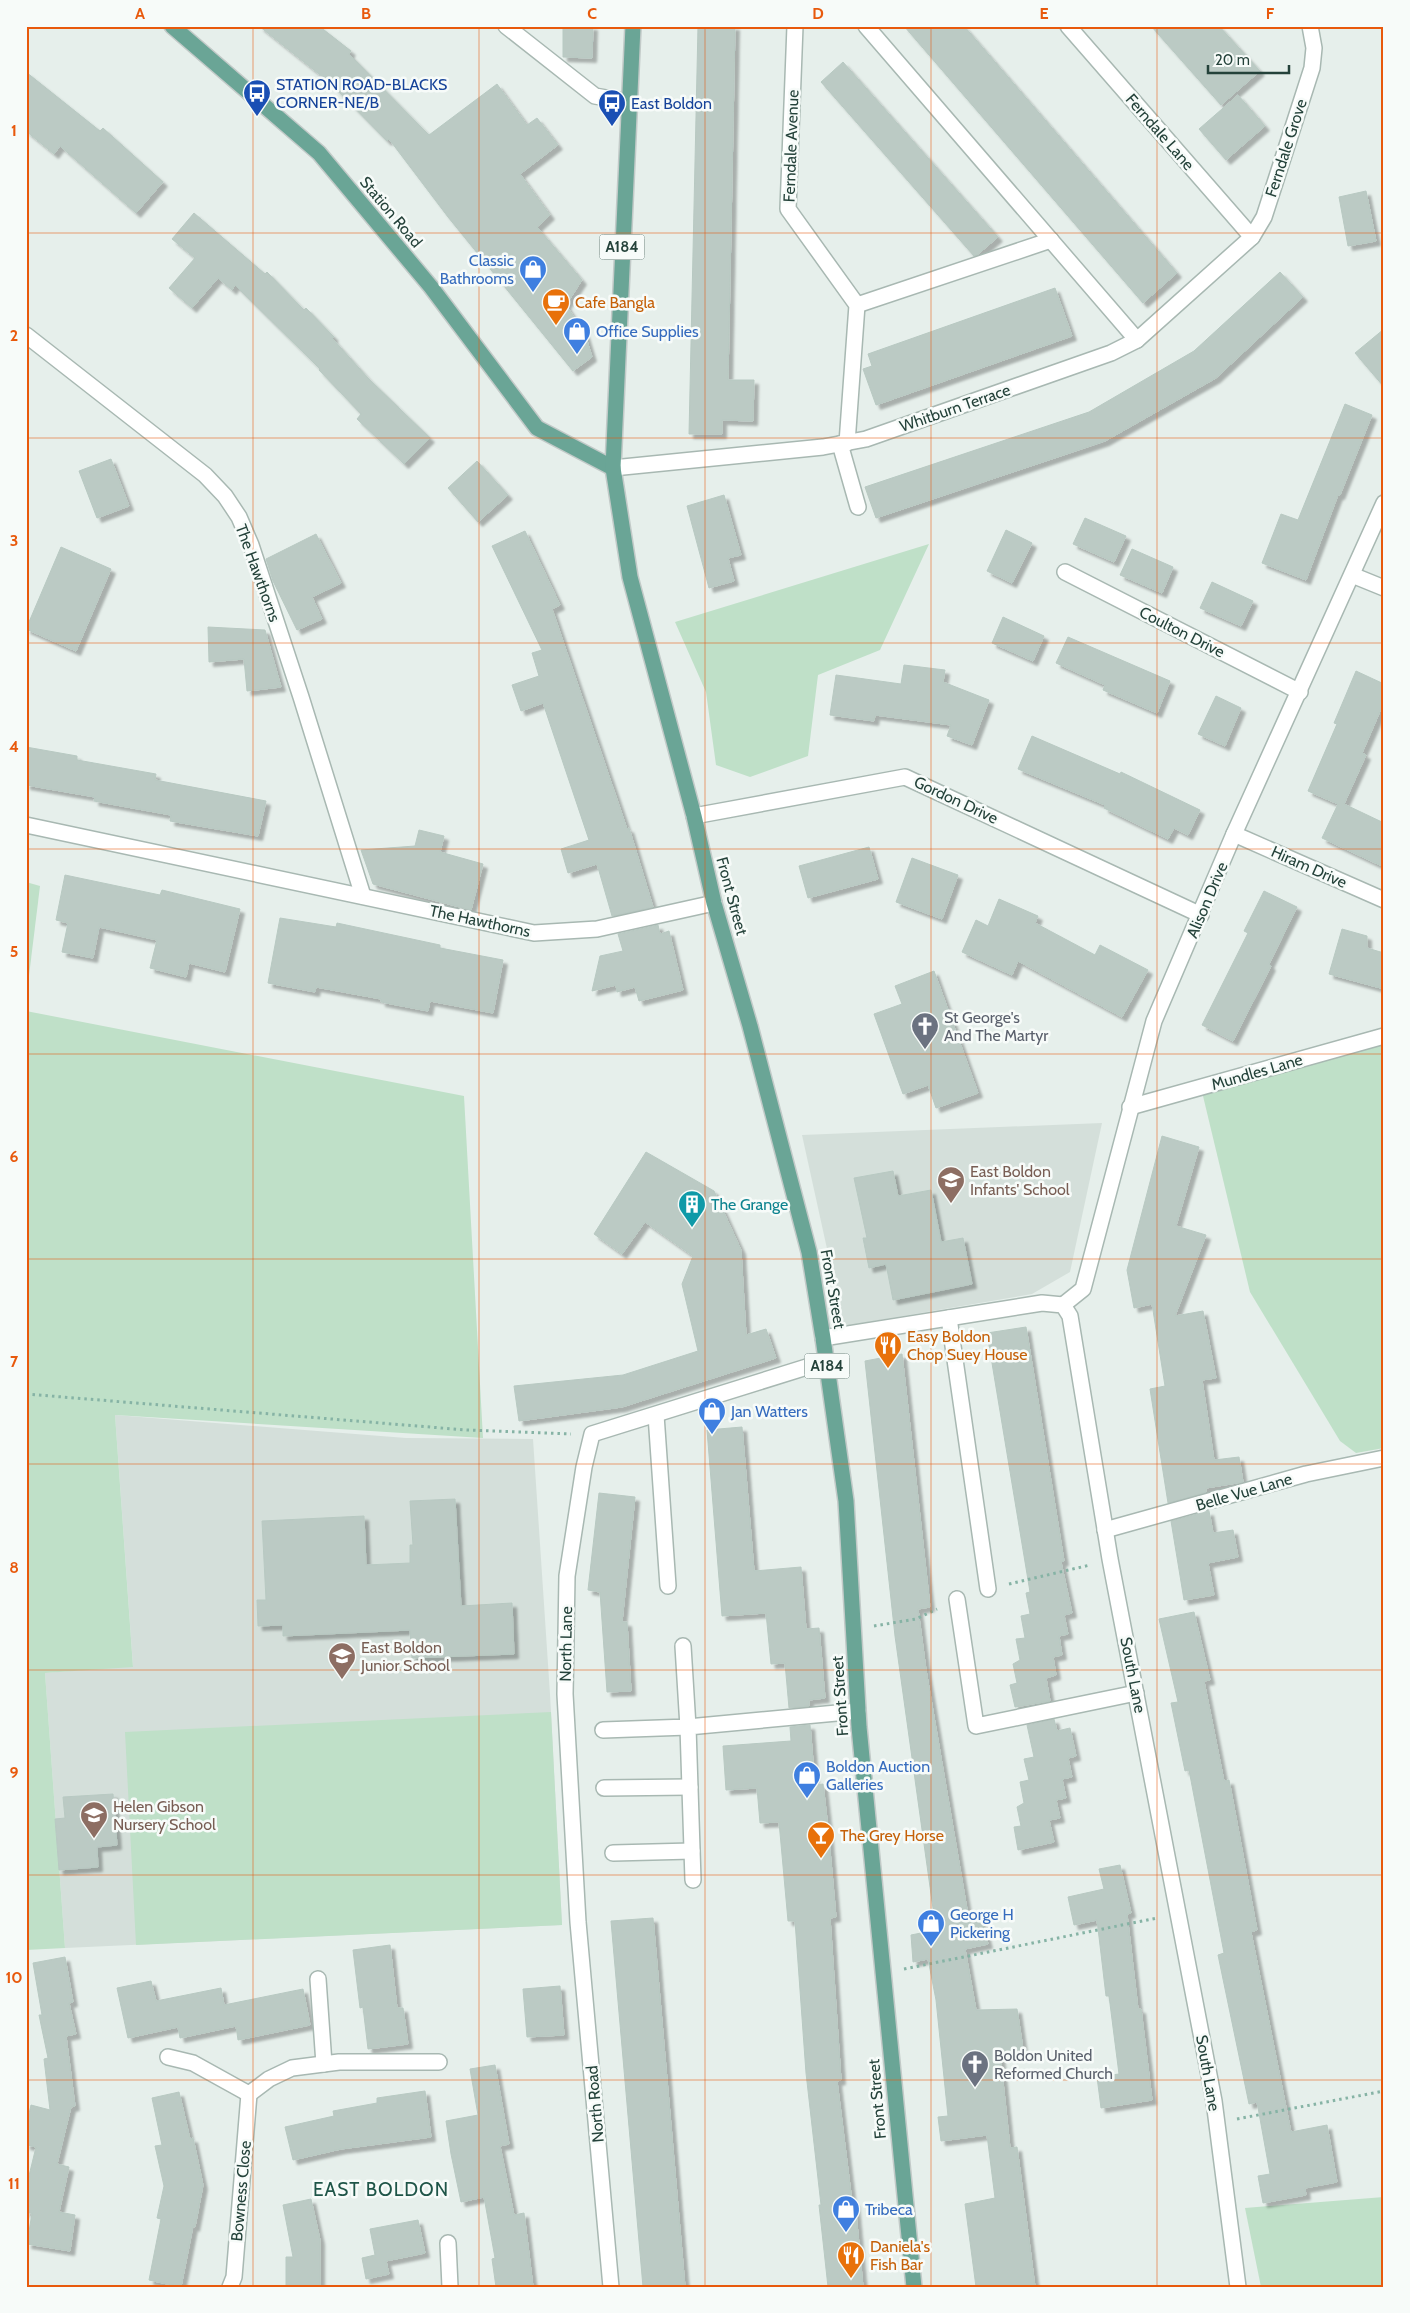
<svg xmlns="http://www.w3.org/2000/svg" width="1410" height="2313" font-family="Cabin,sans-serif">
<defs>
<filter id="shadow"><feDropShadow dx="4.5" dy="4.5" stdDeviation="1" flood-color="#0004"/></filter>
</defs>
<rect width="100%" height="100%" fill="#e6efeb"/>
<g fill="#d4dfda">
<polygon points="1102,1123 1070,1272 1032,1294 844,1326 802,1135"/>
<polygon points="115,1415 406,1438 533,1439 550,1694 562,1925 65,1948 45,1673 133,1666"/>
</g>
<g fill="#bfe0c8">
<polygon points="929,544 880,650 818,675 808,756 750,777 716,765 706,692 675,622"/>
<polygon points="26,882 40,886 26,1000"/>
<polygon points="26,1011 464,1096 483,1438 115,1415 133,1667 45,1673 65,1948 26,1950"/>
<polygon points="1384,1041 1384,1448 1356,1453 1340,1441 1250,1292 1203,1096 1207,1089"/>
<polygon points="551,1712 562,1925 136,1945 125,1732"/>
<polygon points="1384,2197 1384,2287 1261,2287 1245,2208"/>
</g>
<g fill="#bbcac4" stroke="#b8c9c2" filter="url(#shadow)">
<polygon points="259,26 319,26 351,51 349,54 429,135 497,84 527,125 537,118 558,145 520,174 550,215 537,227 582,280 566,305 585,334 592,357 573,371 448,217 389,139 387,141 329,82"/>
<polygon points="563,26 593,26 592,58 563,57"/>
<polygon points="698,26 735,26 728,380 754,380 753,421 722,420 722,434 689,434"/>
<polygon points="904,26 964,26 1177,273 1143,303"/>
<polygon points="1151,26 1219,26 1260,71 1221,105"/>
<polygon points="843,62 998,237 977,255 974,256 821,82"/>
<polygon points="26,72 100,131 103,128 163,182 136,213 60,146 54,154 26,131"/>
<polygon points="1238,95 1265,126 1226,160 1199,129"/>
<polygon points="1366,191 1376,241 1348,246 1339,197"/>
<polygon points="194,213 265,274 267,272 304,310 306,308 334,337 332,338 368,378 430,438 404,464 357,419 361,414 319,370 320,369 235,285 232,290 218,278 192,308 169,288 195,258 172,239"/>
<polygon points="1280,272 1303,297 1216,378 1105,441 876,518 865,487 1089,412 1194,351"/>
<polygon points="1055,288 1072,336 876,405 863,369 872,366 868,354"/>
<polygon points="1384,329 1384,387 1355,353"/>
<polygon points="1345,404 1372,415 1340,495 1338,495 1306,580 1262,563 1281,514 1298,520"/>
<polygon points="111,459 129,506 97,518 79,471"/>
<polygon points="477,461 508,495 478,522 448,488"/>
<polygon points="724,495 741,555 728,558 734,581 709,588 687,506"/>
<polygon points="1085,518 1126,536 1114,562 1073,544"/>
<polygon points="1006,530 1032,543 1012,583 987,571"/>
<polygon points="525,531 560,605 552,609 627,829 629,828 653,907 612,916 597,864 568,873 561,849 589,840 543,703 521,711 512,685 539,676 532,653 542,650 492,546"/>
<polygon points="316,534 341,583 312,597 322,619 297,630 273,581 266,559"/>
<polygon points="61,547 111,569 76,651 26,629"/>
<polygon points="1132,549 1173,567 1162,593 1120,575"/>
<polygon points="1212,582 1253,601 1241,626 1200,608"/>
<polygon points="1003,617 1044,636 1033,661 992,643"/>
<polygon points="208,627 265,630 281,687 247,691 244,659 209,662"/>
<polygon points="1068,637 1170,681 1157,713 1103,690 1105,685 1056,663"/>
<polygon points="904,665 945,670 943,682 989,700 972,745 947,736 951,725 875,715 874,721 830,715 836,675 901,684"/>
<polygon points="1356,671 1384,684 1384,702 1362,753 1366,755 1344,804 1384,823 1384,867 1322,838 1338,804 1308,791 1337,724 1334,723"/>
<polygon points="1216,696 1241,708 1225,746 1198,734"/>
<polygon points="1032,736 1120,774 1121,772 1200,810 1188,835 1174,828 1168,839 1104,808 1105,805 1018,769"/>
<polygon points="26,747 77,756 77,760 156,774 155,780 266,801 258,836 170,821 171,815 94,801 95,797 26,785"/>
<polygon points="419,830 444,836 440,852 483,864 471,910 373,884 361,850 415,846"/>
<polygon points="869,847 878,879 808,898 799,866"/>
<polygon points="912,858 958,875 942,919 896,902"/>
<polygon points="65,875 160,895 162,890 240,909 225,972 189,963 186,977 150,968 157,940 99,927 93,958 62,952 68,923 56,920"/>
<polygon points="1264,891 1297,907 1269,964 1271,966 1233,1041 1202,1025 1248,933 1244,931"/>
<polygon points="999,899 1038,916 1035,923 1095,955 1100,945 1148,970 1122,1017 1018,961 1012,975 962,952 976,920 988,926"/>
<polygon points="280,918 336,927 337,923 440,945 440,948 503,960 493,1013 430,1001 428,1011 381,1002 381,999 316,987 315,992 268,983"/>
<polygon points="658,925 660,934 669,931 683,990 639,1001 635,987 617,992 616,985 592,991 600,956 623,951 618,934"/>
<polygon points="1342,929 1367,936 1367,948 1384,953 1384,989 1329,974"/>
<polygon points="934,971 978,1093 936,1108 928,1085 903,1094 874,1014 902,1004 895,986"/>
<polygon points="1162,1136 1199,1147 1176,1226 1206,1235 1175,1316 1203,1311 1216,1378 1202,1380 1214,1460 1239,1457 1243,1482 1206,1488 1206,1492 1168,1503 1150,1389 1165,1386 1152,1304 1134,1308 1127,1270"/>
<polygon points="646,1152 714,1191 741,1250 746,1335 766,1329 776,1358 622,1407 519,1421 514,1386 623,1375 698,1351 682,1284 693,1256 645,1222 622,1254 594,1234"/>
<polygon points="893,1171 898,1196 931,1190 941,1242 963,1238 972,1284 893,1300 886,1264 869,1268 863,1238 867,1238 854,1178"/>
<polygon points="1026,1327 1064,1561 1061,1562 1072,1613 1064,1615 1068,1634 1059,1636 1062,1655 1053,1657 1056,1675 1046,1678 1050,1701 1015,1707 1010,1685 1017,1683 1013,1664 1020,1660 1016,1639 1025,1638 1021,1616 1030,1614 1026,1593 1030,1592 987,1333"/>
<polygon points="902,1354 930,1607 918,1609 926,1670 969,1921 982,1921 988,1944 965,1949 976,2010 1017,2009 1023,2049 1000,2053 1010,2148 1017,2147 1035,2287 976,2287 965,2204 995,2198 987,2135 941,2141 938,2117 948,2116 936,2000 928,1959 913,1962 911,1935 936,1930 895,1636 865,1361"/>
<polygon points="742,1427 754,1571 801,1567 806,1629 819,1628 825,1698 809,1700 809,1706 789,1708 785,1663 771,1664 766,1613 722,1616 707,1430"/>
<polygon points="599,1493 635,1497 622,1622 627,1622 631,1691 607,1692 600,1592 588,1590"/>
<polygon points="455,1499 461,1606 512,1603 514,1654 412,1658 410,1630 283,1636 283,1625 258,1626 257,1600 266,1600 262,1521 364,1516 366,1565 410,1563 410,1545 413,1545 410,1501"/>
<polygon points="1209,1511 1213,1533 1233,1530 1238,1557 1208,1563 1214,1595 1184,1600 1171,1521"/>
<polygon points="1194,1612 1210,1680 1204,1681 1224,1781 1229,1780 1257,1930 1251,1932 1291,2132 1327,2125 1337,2182 1305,2188 1306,2195 1263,2203 1258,2176 1270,2174 1257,2102 1249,2104 1218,1955 1224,1953 1189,1770 1185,1771 1171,1703 1178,1702 1159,1619"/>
<polygon points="1054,1719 1057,1731 1070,1728 1076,1756 1068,1758 1072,1777 1062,1779 1066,1798 1056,1800 1060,1818 1049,1820 1054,1842 1018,1850 1014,1827 1021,1826 1017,1807 1024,1803 1020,1782 1029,1780 1024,1759 1034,1757 1027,1725"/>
<polygon points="810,1725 815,1785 823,1784 828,1828 836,1917 830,1918 841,2080 837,2081 852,2202 855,2202 863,2287 828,2287 819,2205 821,2205 806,2073 795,1921 788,1921 779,1822 760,1823 757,1788 726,1790 723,1746 791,1741 790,1727"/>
<polygon points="113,1794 117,1845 97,1847 98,1867 59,1870 55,1819 65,1818 63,1797"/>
<polygon points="1120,1865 1131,1913 1127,1914 1138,2009 1141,2009 1152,2100 1101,2108 1097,2077 1119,2074 1109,1996 1106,1996 1097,1920 1074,1925 1068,1897 1104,1889 1099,1869"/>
<polygon points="653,1918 685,2287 643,2287 611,1921"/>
<polygon points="390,1945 397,2008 403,2008 408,2044 368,2049 363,2007 360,2008 353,1950"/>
<polygon points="65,1957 73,2002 69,2003 76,2034 66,2036 75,2106 71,2107 57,2164 69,2167 59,2212 75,2215 70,2251 27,2244 32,2213 26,2213 26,2188 36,2147 26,2145 26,2127 31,2105 50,2110 44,2059 48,2058 39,2015 42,2015 33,1963"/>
<polygon points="151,1981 156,2001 221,1988 224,2005 303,1989 310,2025 238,2040 236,2026 180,2038 178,2027 128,2038 117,1988"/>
<polygon points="560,1986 564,2035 527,2037 523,1989"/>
<polygon points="495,2065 509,2144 500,2146 514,2215 524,2213 533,2287 496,2287 492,2259 495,2258 484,2197 461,2202 451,2154 446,2121 478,2115 470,2069"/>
<polygon points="425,2091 431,2137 341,2149 293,2160 285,2127 334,2116 333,2111 377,2103 377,2098"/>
<polygon points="179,2092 190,2139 193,2138 203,2185 195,2227 193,2226 181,2287 149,2280 161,2219 157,2218 164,2186 155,2146 162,2145 152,2098"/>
<polygon points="311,2199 320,2240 320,2287 286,2287 286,2257 293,2257 283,2205"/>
<polygon points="418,2220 425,2253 386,2261 389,2274 366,2279 362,2258 375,2255 370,2229"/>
</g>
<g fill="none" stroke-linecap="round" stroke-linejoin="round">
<g stroke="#a8b8b2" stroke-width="18">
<g id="minor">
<polyline points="506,26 595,96 629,102"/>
<polyline points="795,26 788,209 857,305 847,443"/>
<polyline points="866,26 1137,340"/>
<polyline points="1068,26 1252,237"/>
<polyline points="857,305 1051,240"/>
<polyline points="26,335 205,475 225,496 239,517 251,545 301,697 363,896"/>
<polyline points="840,444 858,507"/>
<polyline points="613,468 823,447 866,439 1111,353 1137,340 1252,237 1264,217 1312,68 1314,48 1310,26"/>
<polyline points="1065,572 1300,692"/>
<polyline points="1352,575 1384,588"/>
<polyline points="694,816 905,777 1201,915"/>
<polyline points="26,825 534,933 597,929 714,903"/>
<polyline points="1234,834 1384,900"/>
<polyline points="1130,1107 1384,1036"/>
<polyline points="1063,1305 1083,1289 1154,1021 1234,834 1384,503"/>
<polyline points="949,1318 988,1589"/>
<polyline points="823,1338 1042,1303 1063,1305 1070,1316 1110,1559 1214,2101 1238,2287"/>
<polyline points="656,1415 668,1586"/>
<polyline points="1105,1530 1306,1474 1384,1458"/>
<polyline points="957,1599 976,1726 1136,1693"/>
<polyline points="603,1730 688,1727 683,1646"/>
<polyline points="604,1788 690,1787"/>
<polyline points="613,1853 692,1851"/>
<polyline points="693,1880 688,1727 858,1711"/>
<polyline points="318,1979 324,2064"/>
<polyline points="168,2057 193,2063 249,2094 269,2079 292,2068 339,2062 439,2062"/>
<polyline points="448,2243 450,2287"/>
<polyline points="230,2287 234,2277 249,2094"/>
<polyline points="611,2287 578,1922 565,1694 567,1576 584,1467 592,1434 826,1361"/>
</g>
</g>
<g stroke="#c2cac8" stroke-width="18">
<g id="major">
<polyline points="172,26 319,153 431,287 537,428 613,468"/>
<polyline points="633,26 613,468 630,577 694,816 714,903 750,1026 809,1252 823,1338 846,1501 859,1727 914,2287"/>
</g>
</g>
<g stroke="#86b3a5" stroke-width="3" stroke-dasharray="2.5 4" stroke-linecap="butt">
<polyline points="26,1394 466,1430 571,1434"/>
<polyline points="1009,1584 1090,1565"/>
<polyline points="874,1626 916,1619 937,1609"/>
<polyline points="904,1969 1157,1918"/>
<polyline points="1237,2119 1384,2091"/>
</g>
<use href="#minor" stroke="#fff" stroke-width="15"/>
<use href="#major" stroke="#6aa596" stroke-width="15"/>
</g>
<path fill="none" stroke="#e8590c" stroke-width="1" stroke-opacity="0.55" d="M253 26V2287M479 26V2287M705 26V2287M931 26V2287M1157 26V2287M26 233H1384M26 438H1384M26 643H1384M26 849H1384M26 1054H1384M26 1259H1384M26 1464H1384M26 1670H1384M26 1875H1384M26 2080H1384"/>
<defs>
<g id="bus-pin" transform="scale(1.4375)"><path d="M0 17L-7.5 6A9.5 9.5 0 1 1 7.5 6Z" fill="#1a4fb4" stroke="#f7fbf9"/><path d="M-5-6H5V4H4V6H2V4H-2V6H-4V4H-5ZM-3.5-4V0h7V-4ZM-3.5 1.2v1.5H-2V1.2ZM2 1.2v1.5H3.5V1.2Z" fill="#fff"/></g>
<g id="shop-pin" transform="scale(1.4375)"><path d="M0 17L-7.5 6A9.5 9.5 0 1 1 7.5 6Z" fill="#3f7fe0" stroke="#f7fbf9"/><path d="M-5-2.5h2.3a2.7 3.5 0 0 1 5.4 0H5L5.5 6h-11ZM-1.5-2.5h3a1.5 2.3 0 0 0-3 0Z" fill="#fff"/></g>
<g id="cafe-pin" transform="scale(1.4375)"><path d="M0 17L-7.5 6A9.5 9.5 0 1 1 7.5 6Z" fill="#e8710a" stroke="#f7fbf9"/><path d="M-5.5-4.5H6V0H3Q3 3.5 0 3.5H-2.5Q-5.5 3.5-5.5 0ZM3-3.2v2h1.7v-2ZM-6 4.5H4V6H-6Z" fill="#fff"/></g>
<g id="church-pin" transform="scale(1.4375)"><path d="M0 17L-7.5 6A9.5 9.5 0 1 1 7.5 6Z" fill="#6b7280" stroke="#f7fbf9"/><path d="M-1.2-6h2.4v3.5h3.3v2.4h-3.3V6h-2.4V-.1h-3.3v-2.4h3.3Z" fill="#fff"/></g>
<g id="school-pin" transform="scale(1.4375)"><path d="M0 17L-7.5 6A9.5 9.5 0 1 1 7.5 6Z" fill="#8d6e63" stroke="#f7fbf9"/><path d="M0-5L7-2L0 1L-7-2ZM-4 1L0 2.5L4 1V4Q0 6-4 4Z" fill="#fff"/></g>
<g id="building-pin" transform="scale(1.4375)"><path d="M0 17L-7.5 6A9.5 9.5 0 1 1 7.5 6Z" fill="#0f9aa8" stroke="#f7fbf9"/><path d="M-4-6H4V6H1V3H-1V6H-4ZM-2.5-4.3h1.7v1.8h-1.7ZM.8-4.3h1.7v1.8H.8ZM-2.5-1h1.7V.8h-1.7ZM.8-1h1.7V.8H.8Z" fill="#fff"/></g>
<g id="restaurant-pin" transform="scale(1.4375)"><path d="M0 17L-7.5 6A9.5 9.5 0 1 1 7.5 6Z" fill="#e8710a" stroke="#f7fbf9"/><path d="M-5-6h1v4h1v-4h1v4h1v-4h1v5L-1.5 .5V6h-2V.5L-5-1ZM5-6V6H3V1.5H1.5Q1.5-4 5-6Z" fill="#fff"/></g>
<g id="bar-pin" transform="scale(1.4375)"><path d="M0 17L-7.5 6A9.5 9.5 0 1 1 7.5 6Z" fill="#e8710a" stroke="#f7fbf9"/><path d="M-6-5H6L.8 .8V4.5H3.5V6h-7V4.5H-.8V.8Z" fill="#fff"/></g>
</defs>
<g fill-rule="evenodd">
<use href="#bus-pin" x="257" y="93"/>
<use href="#bus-pin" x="612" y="103"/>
<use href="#shop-pin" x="533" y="269"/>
<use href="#cafe-pin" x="556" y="302"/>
<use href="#shop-pin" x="577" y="331"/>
<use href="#church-pin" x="925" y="1026"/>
<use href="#school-pin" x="951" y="1180"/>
<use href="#building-pin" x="692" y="1204"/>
<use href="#restaurant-pin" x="888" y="1345"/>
<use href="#shop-pin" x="712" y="1411"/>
<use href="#school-pin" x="342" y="1656"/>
<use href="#shop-pin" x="807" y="1775"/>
<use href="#school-pin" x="94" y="1815"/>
<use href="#bar-pin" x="821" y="1835"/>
<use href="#shop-pin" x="931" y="1923"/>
<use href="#church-pin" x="975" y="2064"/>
<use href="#shop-pin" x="846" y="2209"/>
<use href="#restaurant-pin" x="851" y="2255"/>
</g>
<g text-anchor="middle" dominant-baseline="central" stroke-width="5" stroke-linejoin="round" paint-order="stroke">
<g fill="#f7fbf9" stroke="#637a73" stroke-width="1">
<rect x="599.5" y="234.5" width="45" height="25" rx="4"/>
<rect x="804.5" y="1353.5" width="45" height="25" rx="4"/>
</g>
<g font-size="15" font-weight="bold" fill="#24423a">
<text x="622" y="247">A184</text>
<text x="827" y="1366">A184</text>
</g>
<g font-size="16" fill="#164399" stroke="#f7fbf9" text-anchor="start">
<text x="276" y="84">STATION ROAD-BLACKS<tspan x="276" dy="18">CORNER-NE/B</tspan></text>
<text x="631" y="103">East Boldon</text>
</g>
<g font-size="16" fill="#24423a" stroke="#f7fbf9">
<text transform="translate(1160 132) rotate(49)">Ferndale Lane</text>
<text transform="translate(791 146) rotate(-88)">Ferndale Avenue</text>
<text transform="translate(1286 148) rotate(-72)">Ferndale Grove</text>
<text transform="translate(391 212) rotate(50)">Station Road</text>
<text transform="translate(955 408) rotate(-19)">Whitburn Terrace</text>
<text transform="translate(258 573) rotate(70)">The Hawthorns</text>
<text transform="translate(1182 632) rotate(27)">Coulton Drive</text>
<text transform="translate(956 800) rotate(25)">Gordon Drive</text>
<text transform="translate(1309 867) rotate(24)">Hiram Drive</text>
<text transform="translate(732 896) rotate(75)">Front Street</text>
<text transform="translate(1207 900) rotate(-67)">Alison Drive</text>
<text transform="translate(480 921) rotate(12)">The Hawthorns</text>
<text transform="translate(1257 1072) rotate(-16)">Mundles Lane</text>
<text transform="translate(833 1289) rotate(80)">Front Street</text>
<text transform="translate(1244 1492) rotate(-16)">Belle Vue Lane</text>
<text transform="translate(566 1644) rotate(-89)">North Lane</text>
<text transform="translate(1133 1675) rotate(79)">South Lane</text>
<text transform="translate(840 1696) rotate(-94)">Front Street</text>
<text transform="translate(1208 2073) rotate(80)">South Lane</text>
<text transform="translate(877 2099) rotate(-95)">Front Street</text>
<text transform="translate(595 2104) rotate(-95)">North Road</text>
<text transform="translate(241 2191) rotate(-85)">Bowness Close</text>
</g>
<g font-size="16" fill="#366cbe" stroke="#f7fbf9" text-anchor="start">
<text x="514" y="260" text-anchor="end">Classic<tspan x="514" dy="18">Bathrooms</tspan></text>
<text x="596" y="331">Office Supplies</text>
<text x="731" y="1411">Jan Watters</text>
<text x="826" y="1766">Boldon Auction<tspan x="826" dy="18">Galleries</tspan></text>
<text x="950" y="1914">George H<tspan x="950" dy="18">Pickering</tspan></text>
<text x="865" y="2209">Tribeca</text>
</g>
<g font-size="16" fill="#c56008" stroke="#f7fbf9" text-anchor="start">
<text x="575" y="302">Cafe Bangla</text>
<text x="907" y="1336">Easy Boldon<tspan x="907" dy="18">Chop Suey House</tspan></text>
<text x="840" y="1835">The Grey Horse</text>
<text x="870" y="2246">Daniela's<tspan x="870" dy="18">Fish Bar</tspan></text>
</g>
<g font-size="16" fill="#5b616d" stroke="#f7fbf9" text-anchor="start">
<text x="944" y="1017">St George's<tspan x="944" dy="18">And The Martyr</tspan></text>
<text x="994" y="2055">Boldon United<tspan x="994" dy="18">Reformed Church</tspan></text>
</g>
<g font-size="16" fill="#785e54" stroke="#f7fbf9" text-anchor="start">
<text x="970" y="1171">East Boldon<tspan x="970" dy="18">Infants' School</tspan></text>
<text x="361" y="1647">East Boldon<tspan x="361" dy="18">Junior School</tspan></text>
<text x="113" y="1806">Helen Gibson<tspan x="113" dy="18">Nursery School</tspan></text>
</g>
<g font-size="16" fill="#0d838f" stroke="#f7fbf9" text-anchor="start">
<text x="711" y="1204">The Grange</text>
</g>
<g font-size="19" letter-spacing="1" fill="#1f5548" stroke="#f7fbf9">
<text x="381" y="2189">EAST BOLDON</text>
</g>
</g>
<rect width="1410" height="2313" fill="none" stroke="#f7fbf9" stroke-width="55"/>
<path d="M1208 65v8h81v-8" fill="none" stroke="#24423a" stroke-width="2.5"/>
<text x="1215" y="65" font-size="15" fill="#24423a" stroke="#f7fbf9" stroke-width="4" paint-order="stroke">20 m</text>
<rect x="28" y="28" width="1354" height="2258" fill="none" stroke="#e8590c" stroke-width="2"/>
<g font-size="16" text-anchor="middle" font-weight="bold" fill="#e8590c">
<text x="140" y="19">A</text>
<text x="366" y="19">B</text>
<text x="592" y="19">C</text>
<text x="818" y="19">D</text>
<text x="1044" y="19">E</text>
<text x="1270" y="19">F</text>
<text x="14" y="136">1</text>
<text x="14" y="341">2</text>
<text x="14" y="546">3</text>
<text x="14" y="752">4</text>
<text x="14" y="957">5</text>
<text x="14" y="1162">6</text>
<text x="14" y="1367">7</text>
<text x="14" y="1573">8</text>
<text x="14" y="1778">9</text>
<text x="14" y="1983">10</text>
<text x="14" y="2189">11</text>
</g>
</svg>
